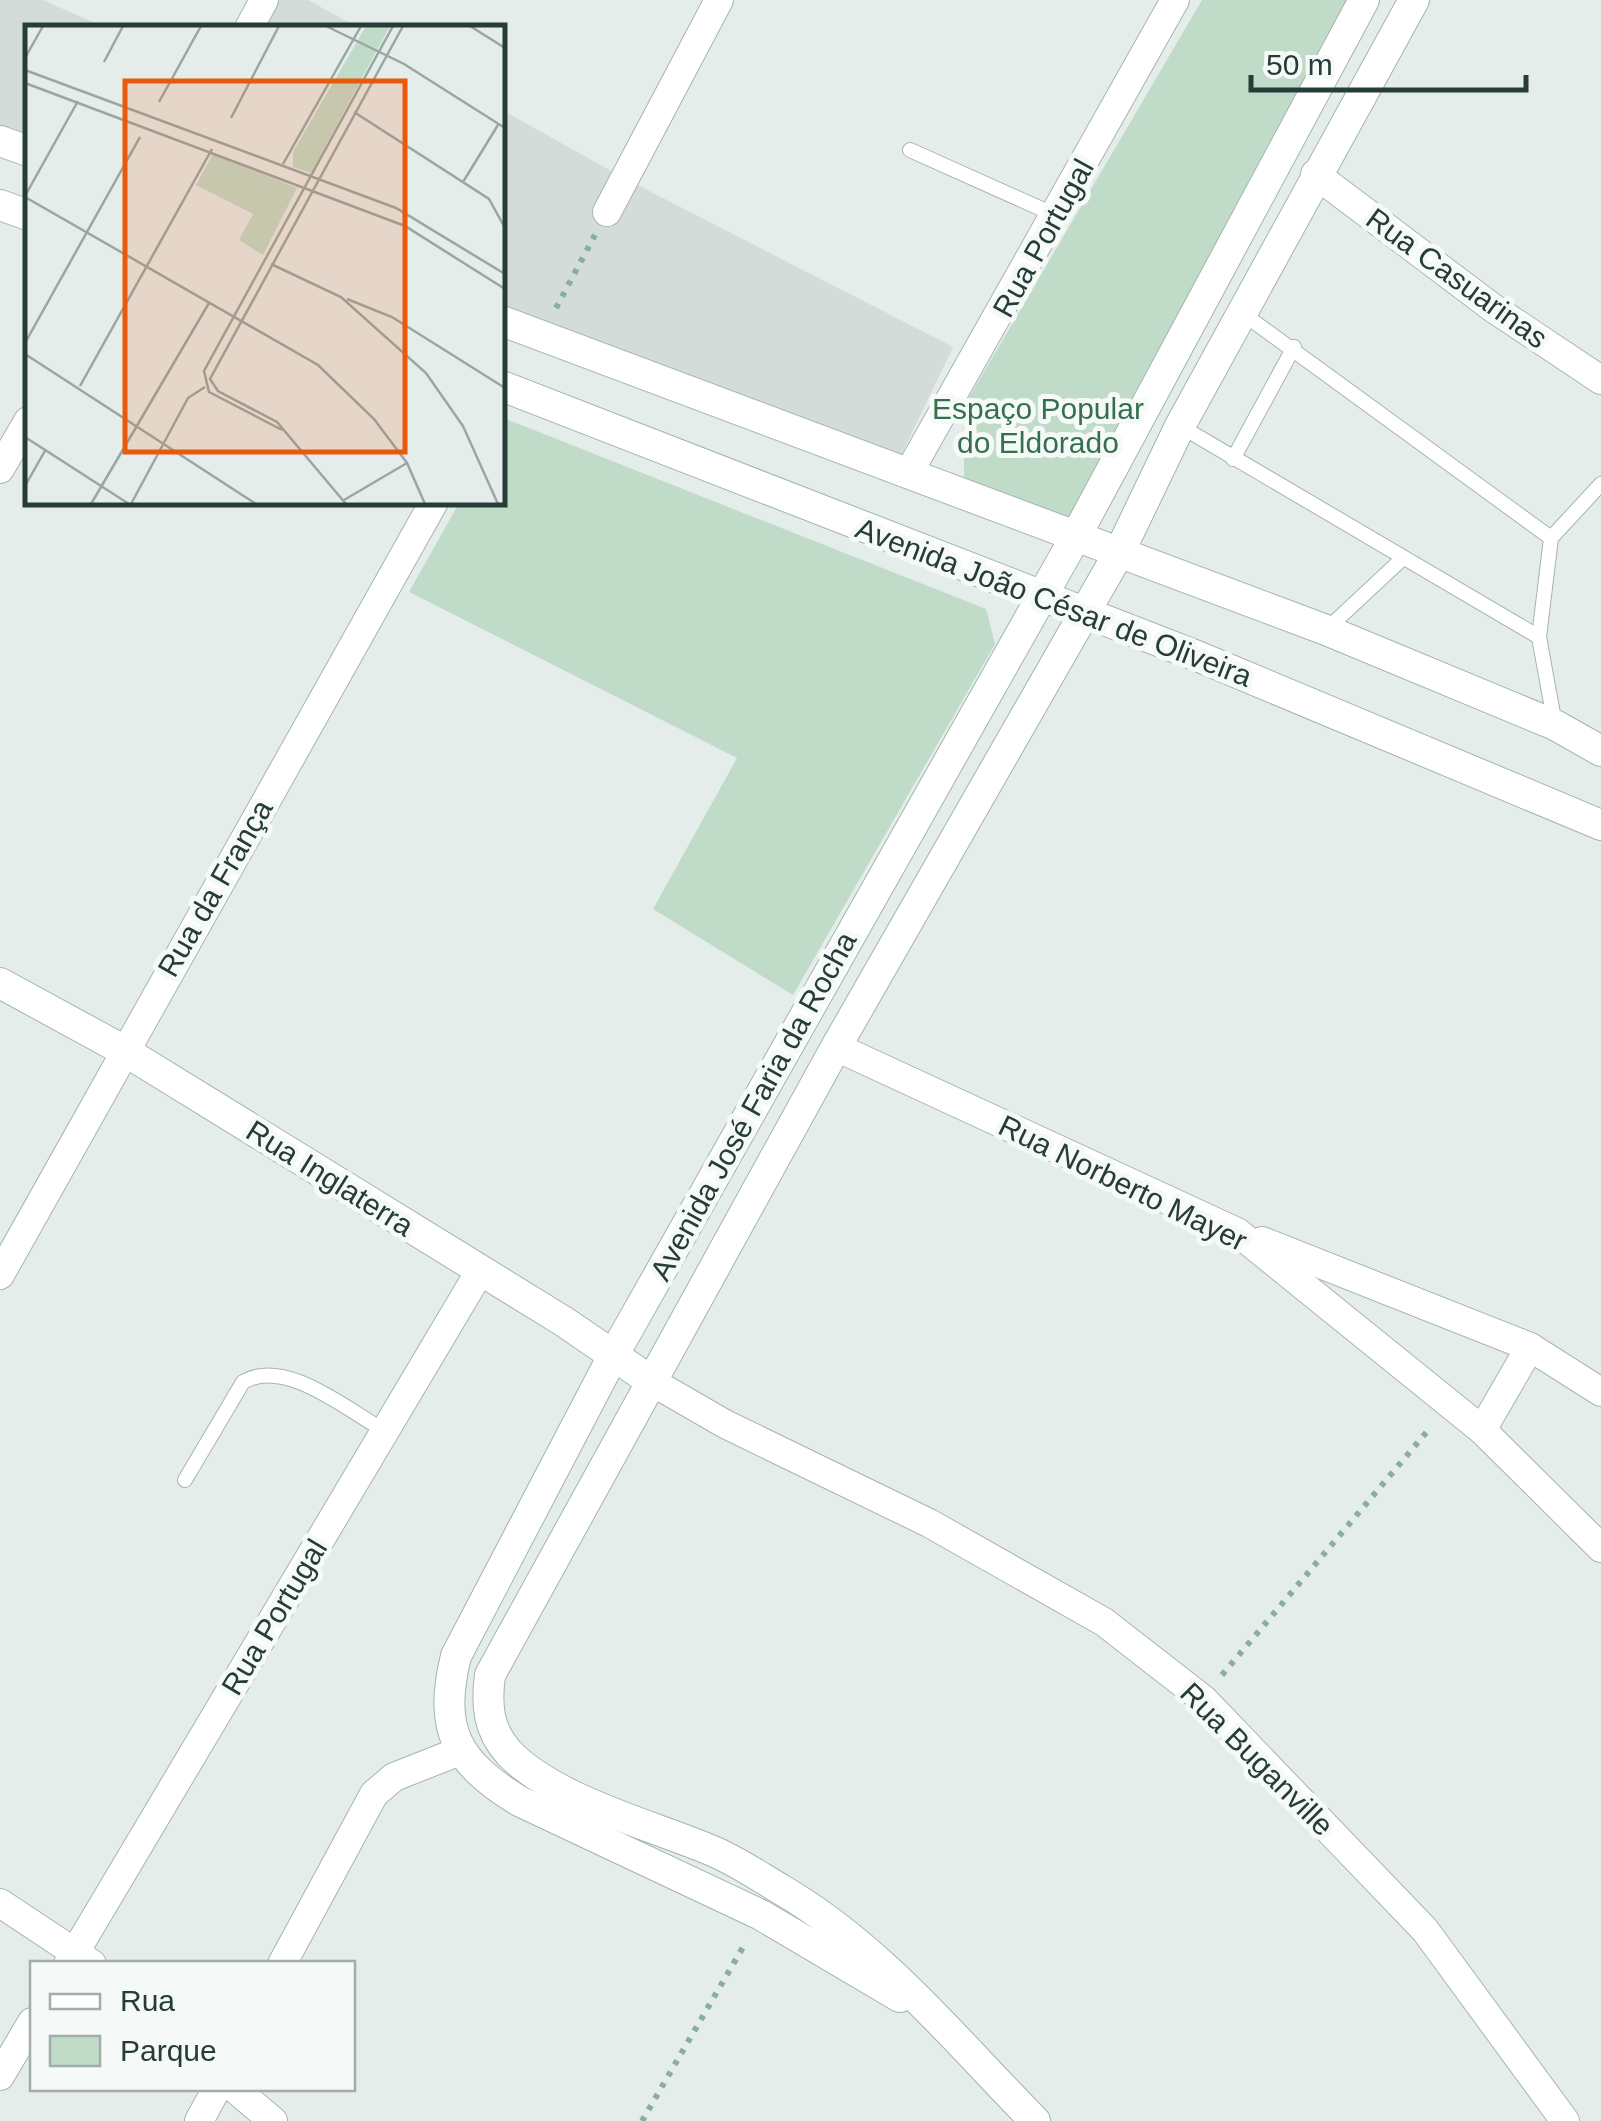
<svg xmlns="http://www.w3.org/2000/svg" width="1601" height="2121" font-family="Helvetica,sans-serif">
<rect width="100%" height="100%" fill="#e5edea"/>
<g fill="#d3dcd9">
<polygon points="0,0 43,0 104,27 28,28 27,136 0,126"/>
<polygon points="276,0 308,0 357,27 260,28"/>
<polygon points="502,110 622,177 953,347 896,466 503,309"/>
</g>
<g fill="#c1dbc9">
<polygon points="1202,0 1347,0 1068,525 964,488 964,406"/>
<polygon points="506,419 986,609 995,644 793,995 653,909 737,758 409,592 459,503 502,502"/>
</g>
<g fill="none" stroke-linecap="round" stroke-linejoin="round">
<g stroke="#a8b4b1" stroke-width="16">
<g id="lane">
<polyline points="910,150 1055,215"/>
<polyline points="1242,313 1551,538 1539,637 1555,725"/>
<polyline points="1180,426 1539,637"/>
<polyline points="1233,459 1294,347"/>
<polyline points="1551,538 1601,484"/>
<polyline points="1326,630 1402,559"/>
<path d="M185 1480 243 1382C285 1357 347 1410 385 1431"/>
</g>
</g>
<g stroke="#a8b4b1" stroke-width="30">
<g id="street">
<polyline points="249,28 264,0"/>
<polyline points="1315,174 1493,308 1601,380"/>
<polyline points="607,212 719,0"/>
<polyline points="0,469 28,421"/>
<polyline points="908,474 1175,0"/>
<polyline points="836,1047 1237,1232 1482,1430 1601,1548"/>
<polyline points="1262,1241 1530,1347 1601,1392"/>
<polyline points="0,1275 434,502"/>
<polyline points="654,1383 725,1424 929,1523 1104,1622 1203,1699 1425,1930 1565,2121"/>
<polyline points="1482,1430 1530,1347"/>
<polyline points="0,1903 92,1964"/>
<polyline points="68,1964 480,1271"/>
<polyline points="282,1964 374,1794 394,1777 460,1751"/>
<polyline points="0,2076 32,2022"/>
<polyline points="234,2088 273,2121"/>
<polyline points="199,2121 217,2088"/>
</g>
</g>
<g stroke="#a2b4ae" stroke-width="32">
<g id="secondary">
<polyline points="0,141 28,151"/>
<polyline points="0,205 28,215"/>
<polyline points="502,321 1326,630 1555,725 1601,751"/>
<polyline points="502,386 1197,656 1601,825"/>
<polyline points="0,983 123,1050 563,1321 654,1383"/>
<path d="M900 1997 761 1915 519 1801C456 1762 438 1730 456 1656L614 1354 1076 536 1364 0"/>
<path d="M1035 2121C955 2040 881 1948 782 1890 760 1877 738 1862 715 1852 655 1826 555 1801 509 1753 488 1730 486 1705 490 1675L836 1047 1120 551 1180 426 1414 0"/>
</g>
</g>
<g stroke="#89aca3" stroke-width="6" stroke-dasharray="5 8" stroke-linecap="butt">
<polyline points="556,308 595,235"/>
<polyline points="1222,1675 1430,1428"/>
<polyline points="642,2121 746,1942"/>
</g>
<use href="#lane" stroke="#fff" stroke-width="14"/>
<use href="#street" stroke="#fff" stroke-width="28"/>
<use href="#secondary" stroke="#fff" stroke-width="30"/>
</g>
<g text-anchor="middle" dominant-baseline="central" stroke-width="10" stroke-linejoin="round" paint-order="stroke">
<g font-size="30" fill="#263c38" stroke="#f5f9f7">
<text transform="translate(1043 238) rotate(-61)">Rua Portugal</text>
<text transform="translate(1457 278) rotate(36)">Rua Casuarinas</text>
<text transform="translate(1054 602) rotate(21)">Avenida João César de Oliveira</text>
<text transform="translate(215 888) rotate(-60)">Rua da França</text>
<text transform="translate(753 1106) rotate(-61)">Avenida José Faria da Rocha</text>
<text transform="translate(330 1178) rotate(32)">Rua Inglaterra</text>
<text transform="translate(1123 1183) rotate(26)">Rua Norberto Mayer</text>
<text transform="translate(274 1617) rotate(-59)">Rua Portugal</text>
<text transform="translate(1257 1759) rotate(45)">Rua Buganville</text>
</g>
<g font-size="30" fill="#356f4e" stroke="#f5f9f7">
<text x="1038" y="408">Espaço Popular<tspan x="1038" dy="34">do Eldorado</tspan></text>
</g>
</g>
<g transform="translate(25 25)">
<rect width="480" height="480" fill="#e5edea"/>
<path d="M341 1H365L286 148 268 142V127ZM188 129 272 163 238 230 214 215 228 189 171 160Z" fill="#c1dbc9"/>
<path fill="none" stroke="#99a6a3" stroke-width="2.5" d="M301 1 379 39 480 103M445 1 480 23M0 33 18 1M79 37 98 1M0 45 371 183 480 249M0 58 380 201 480 264M134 77 176 1M329 87 464 174 480 203M206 93 254 1M258 139 336 1M438 157 473 100M0 171 53 76M0 172 293 340 349 394 382 438 400 479M246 239 316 272 401 348 438 401 473 479M322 274 367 292 480 363M0 318 115 112M0 329 231 479M55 361 187 124M257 405 184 367 179 346 368 1M0 412 104 479M0 461 21 424M319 475 382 438M66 479 184 278M106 479 163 373 180 362M321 479 252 397 193 366 185 354 378 1"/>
<path fill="#e8590c" fill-opacity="0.15" stroke="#e8590c" stroke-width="5" d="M100 56H380V427H100Z"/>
<rect width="480" height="480" fill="none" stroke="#263c38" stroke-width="5"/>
</g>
<rect x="30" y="1961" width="325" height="130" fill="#f5f9f7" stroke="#a2adab" stroke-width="2.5"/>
<rect x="50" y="1994" width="50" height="15" fill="#ffffff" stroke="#a2adab" stroke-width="2.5"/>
<text x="120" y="2011" font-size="30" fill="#263c38">Rua</text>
<rect x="50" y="2036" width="50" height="30" fill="#c1dbc9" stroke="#a2adab" stroke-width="2.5"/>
<text x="120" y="2061" font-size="30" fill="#263c38">Parque</text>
<path d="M1251 75v15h275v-15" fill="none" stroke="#263c38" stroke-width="5"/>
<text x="1266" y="75" font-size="30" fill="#263c38" stroke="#f5f9f7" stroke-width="8" paint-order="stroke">50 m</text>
</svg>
